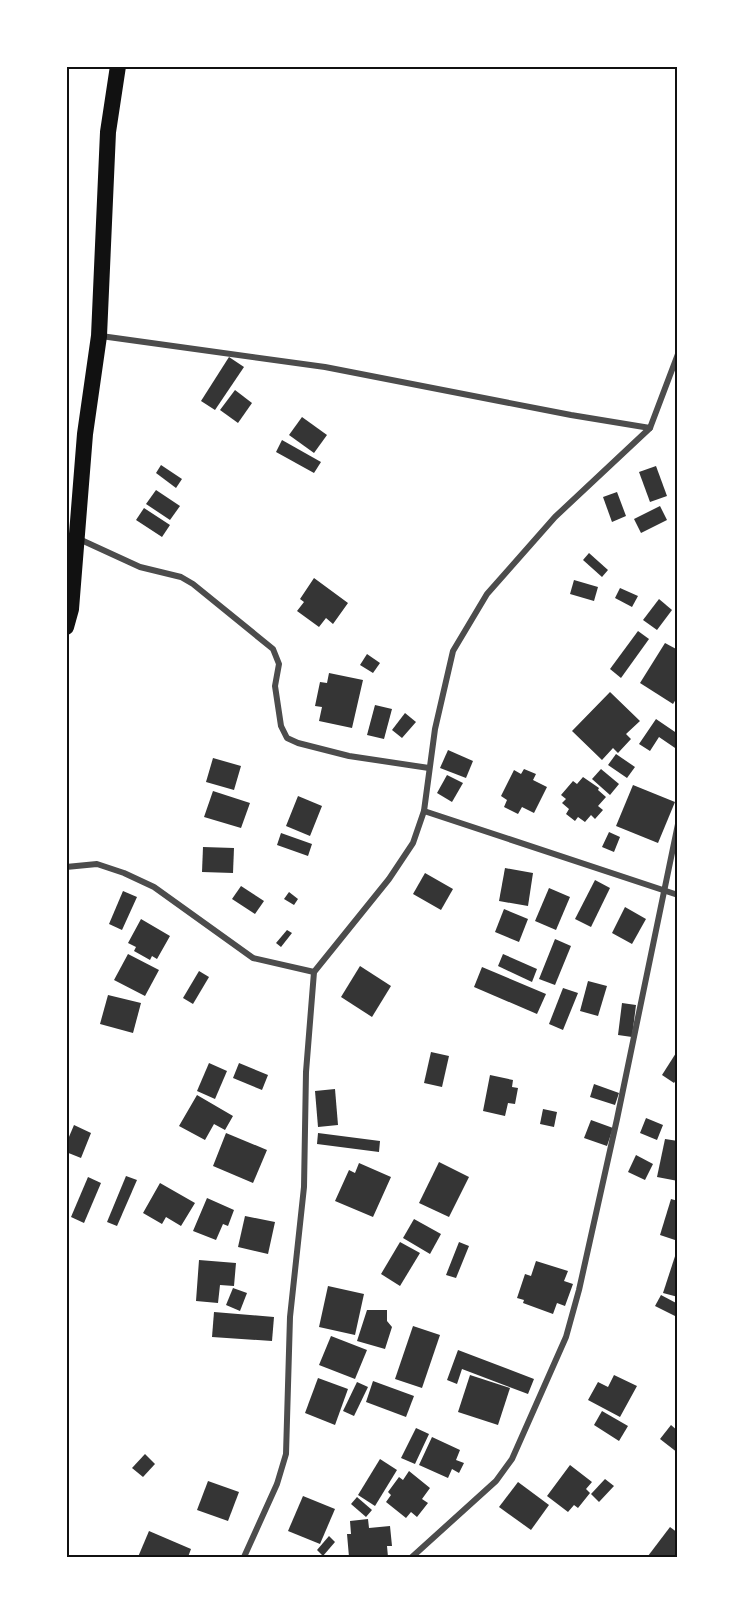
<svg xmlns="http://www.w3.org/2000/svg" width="744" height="1623" font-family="'Sofia Sans Condensed',sans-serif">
<rect width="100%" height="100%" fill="#fff"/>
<g fill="#353535">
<polygon points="229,357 244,367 215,410 201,401"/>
<polygon points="235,390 252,403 238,423 220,410"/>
<polygon points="302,417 327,435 314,453 289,435"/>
<polygon points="282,440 321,462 314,473 276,452"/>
<polygon points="161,465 182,479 176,488 156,473"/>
<polygon points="656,466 667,496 650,502 639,472"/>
<polygon points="156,490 180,506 170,520 146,504"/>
<polygon points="617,492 626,516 612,522 603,497"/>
<polygon points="660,506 667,520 641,533 634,519"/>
<polygon points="144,508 170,525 162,537 136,520"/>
<polygon points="589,553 608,570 602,577 583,560"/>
<polygon points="314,578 348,603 333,624 326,618 319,627 297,611 304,602 300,599"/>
<polygon points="574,580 598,587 594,601 570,594"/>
<polygon points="620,588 638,596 632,607 615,598"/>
<polygon points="659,599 672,610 657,630 643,620"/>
<polygon points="638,631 649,639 621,678 610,669"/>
<polygon points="665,643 678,650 678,696 673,704 640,683"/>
<polygon points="367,654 380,663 373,673 360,665"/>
<polygon points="329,673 363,680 352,728 319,721 322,707 315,706 320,682 327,683"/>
<polygon points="610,692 640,721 626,734 631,739 618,753 613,748 602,760 572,731"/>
<polygon points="375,705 392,709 384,739 367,735"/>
<polygon points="405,713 416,722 402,738 392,730"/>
<polygon points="656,719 678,734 678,750 659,737 650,751 639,744"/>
<polygon points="448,750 473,761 466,778 440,768"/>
<polygon points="616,754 635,767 627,778 608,765"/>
<polygon points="213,758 241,766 234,790 206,782"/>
<polygon points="524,769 536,774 533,780 547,787 534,813 522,807 518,814 504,807 507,800 501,796 514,770 521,774"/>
<polygon points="601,769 619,784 610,795 592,779"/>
<polygon points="447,775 463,783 452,802 437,793"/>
<polygon points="583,777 599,788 598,790 606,797 598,806 603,810 595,819 591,815 585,822 578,817 575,821 566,814 569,809 562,803 566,799 561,795 573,781 577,784"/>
<polygon points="633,785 675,802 658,843 616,826"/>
<polygon points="213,791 250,803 241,828 204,817"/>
<polygon points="298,796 322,806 310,836 286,826"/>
<polygon points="609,832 620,837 614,852 602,847"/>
<polygon points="281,833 312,844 308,856 277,845"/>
<polygon points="203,847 234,848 233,873 202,872"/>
<polygon points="505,868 533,873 528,906 499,901"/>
<polygon points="425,873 453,889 441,910 413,894"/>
<polygon points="595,880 610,888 591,927 575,919"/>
<polygon points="241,886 264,901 255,914 232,899"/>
<polygon points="549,888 570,897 556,930 535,921"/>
<polygon points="123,891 137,897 122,930 109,924"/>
<polygon points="289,892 298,899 294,905 284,899"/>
<polygon points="625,907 646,919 632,944 612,933"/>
<polygon points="504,909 528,919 519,942 495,932"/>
<polygon points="141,919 170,936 157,959 152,956 150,960 134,951 136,947 128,943"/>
<polygon points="287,930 292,933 281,947 276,943"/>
<polygon points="555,939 571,946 555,985 539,979"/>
<polygon points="128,954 159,970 145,996 114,980"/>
<polygon points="503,954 537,969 532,982 498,966"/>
<polygon points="360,966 391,986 372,1017 341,997"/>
<polygon points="482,967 546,994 537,1014 474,987"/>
<polygon points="199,971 209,977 193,1004 183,998"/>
<polygon points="588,981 607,986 598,1016 580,1011"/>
<polygon points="563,988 578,993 563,1030 549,1024"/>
<polygon points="108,995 141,1003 133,1033 100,1024"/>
<polygon points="622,1003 636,1005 632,1037 618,1035"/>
<polygon points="431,1052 449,1056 442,1087 424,1083"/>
<polygon points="676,1053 678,1055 678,1077 674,1083 662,1075"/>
<polygon points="209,1063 227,1071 215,1099 197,1091"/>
<polygon points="239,1063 268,1075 262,1090 233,1078"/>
<polygon points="490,1075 513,1080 512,1087 518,1088 515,1104 508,1103 505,1116 483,1111"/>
<polygon points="594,1084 619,1093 615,1105 590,1097"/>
<polygon points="335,1089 338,1125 318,1127 315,1091"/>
<polygon points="197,1095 233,1116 225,1130 214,1124 205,1140 179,1126"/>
<polygon points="543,1109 557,1112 554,1127 540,1124"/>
<polygon points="646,1118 663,1125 657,1140 640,1133"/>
<polygon points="591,1120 613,1128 607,1146 584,1138"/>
<polygon points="74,1125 91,1133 81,1158 66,1152 66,1144"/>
<polygon points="226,1133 267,1150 253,1183 213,1166"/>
<polygon points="318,1133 380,1141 379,1152 317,1144"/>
<polygon points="665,1139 678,1141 678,1181 657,1177"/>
<polygon points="636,1155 653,1164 645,1180 628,1172"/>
<polygon points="439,1162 469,1177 449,1217 419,1203"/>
<polygon points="359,1163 391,1177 373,1217 335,1201 349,1170 355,1173"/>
<polygon points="126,1176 137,1180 117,1226 107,1222"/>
<polygon points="88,1177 101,1183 84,1223 71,1217"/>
<polygon points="160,1183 195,1203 181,1226 166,1217 162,1224 143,1213"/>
<polygon points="207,1198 234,1210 228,1226 223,1224 216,1240 193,1231"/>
<polygon points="671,1199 678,1201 678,1241 660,1235"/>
<polygon points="245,1216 275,1222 268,1254 238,1247"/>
<polygon points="414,1219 441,1234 430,1254 403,1238"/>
<polygon points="400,1242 420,1253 400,1286 381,1274"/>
<polygon points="459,1242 469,1246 456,1278 446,1275"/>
<polygon points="678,1247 678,1297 663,1293"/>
<polygon points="199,1260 236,1263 234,1286 220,1285 218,1303 196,1301"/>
<polygon points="536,1261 568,1271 564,1281 573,1284 565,1306 557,1303 553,1314 523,1303 524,1300 517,1298 525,1274 531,1276"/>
<polygon points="328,1286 364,1294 355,1335 319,1327"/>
<polygon points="233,1288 247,1293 240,1311 226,1305"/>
<polygon points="661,1295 678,1304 677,1317 655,1306"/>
<polygon points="367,1310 387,1310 387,1321 392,1327 385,1349 357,1341"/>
<polygon points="214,1312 274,1317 272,1341 212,1337"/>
<polygon points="413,1326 440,1335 422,1388 395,1379"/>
<polygon points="331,1336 367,1350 355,1379 319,1365"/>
<polygon points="458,1350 534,1379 528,1394 462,1369 457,1384 447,1380"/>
<polygon points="470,1375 510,1388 498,1425 458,1412"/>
<polygon points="614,1375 637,1386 620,1417 588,1400 598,1382 608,1387"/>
<polygon points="318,1378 348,1389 335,1425 305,1413"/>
<polygon points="373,1381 414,1396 406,1417 366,1402"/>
<polygon points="357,1382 368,1387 354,1416 343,1411"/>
<polygon points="602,1411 628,1426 619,1441 594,1425"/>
<polygon points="671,1425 678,1431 678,1453 660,1439"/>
<polygon points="416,1428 429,1434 415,1464 401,1458"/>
<polygon points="432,1437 460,1450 456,1460 464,1463 459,1473 452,1469 448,1478 419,1465"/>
<polygon points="145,1454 155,1464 143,1477 132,1468"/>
<polygon points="380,1459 397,1470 375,1506 358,1495"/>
<polygon points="570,1465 592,1482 586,1489 590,1493 578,1508 574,1505 568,1512 547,1496"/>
<polygon points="409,1471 430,1488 422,1499 428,1503 417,1517 411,1512 406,1518 386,1502 391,1495 388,1492 399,1477 403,1480"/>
<polygon points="605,1479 614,1486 599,1502 591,1494"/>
<polygon points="208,1481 239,1492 228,1521 197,1510"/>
<polygon points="518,1482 549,1505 531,1530 499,1507"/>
<polygon points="303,1496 335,1509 320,1544 288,1531"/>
<polygon points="357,1497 372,1510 366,1517 351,1504"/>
<polygon points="368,1519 369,1528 390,1526 392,1546 387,1546 388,1557 349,1557 347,1534 351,1534 350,1521"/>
<polygon points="670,1527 678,1533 678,1557 650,1557 648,1556"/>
<polygon points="149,1531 191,1549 188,1557 138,1557"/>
<polygon points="329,1536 335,1542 323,1556 317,1550"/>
</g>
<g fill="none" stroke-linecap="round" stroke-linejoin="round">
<g stroke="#4c4c4c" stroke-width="6">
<polyline points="101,336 325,367 571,415 650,428 678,354"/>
<polyline points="79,539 140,567 181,577 193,584 273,649 279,664 275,686 281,726 287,738 298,743 349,756 429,768"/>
<polyline points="424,811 678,895"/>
<polyline points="66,867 97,864 124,873 154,887 253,958 314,972"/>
<polyline points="244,1557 277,1484 286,1454 290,1317 304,1187 306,1072 314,972 389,879 413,843 424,811 435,729 453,651 487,594 555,517 650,428"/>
<polyline points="412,1557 496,1481 512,1459 566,1337 579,1290 617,1119 678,824"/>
</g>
<polyline stroke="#111" stroke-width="16" points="66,627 71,609 85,434 99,336 108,132 118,66"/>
</g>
<rect width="744" height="1623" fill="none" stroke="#ffffff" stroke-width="135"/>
<rect x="68" y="68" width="608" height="1488" fill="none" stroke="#111" stroke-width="2"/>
</svg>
